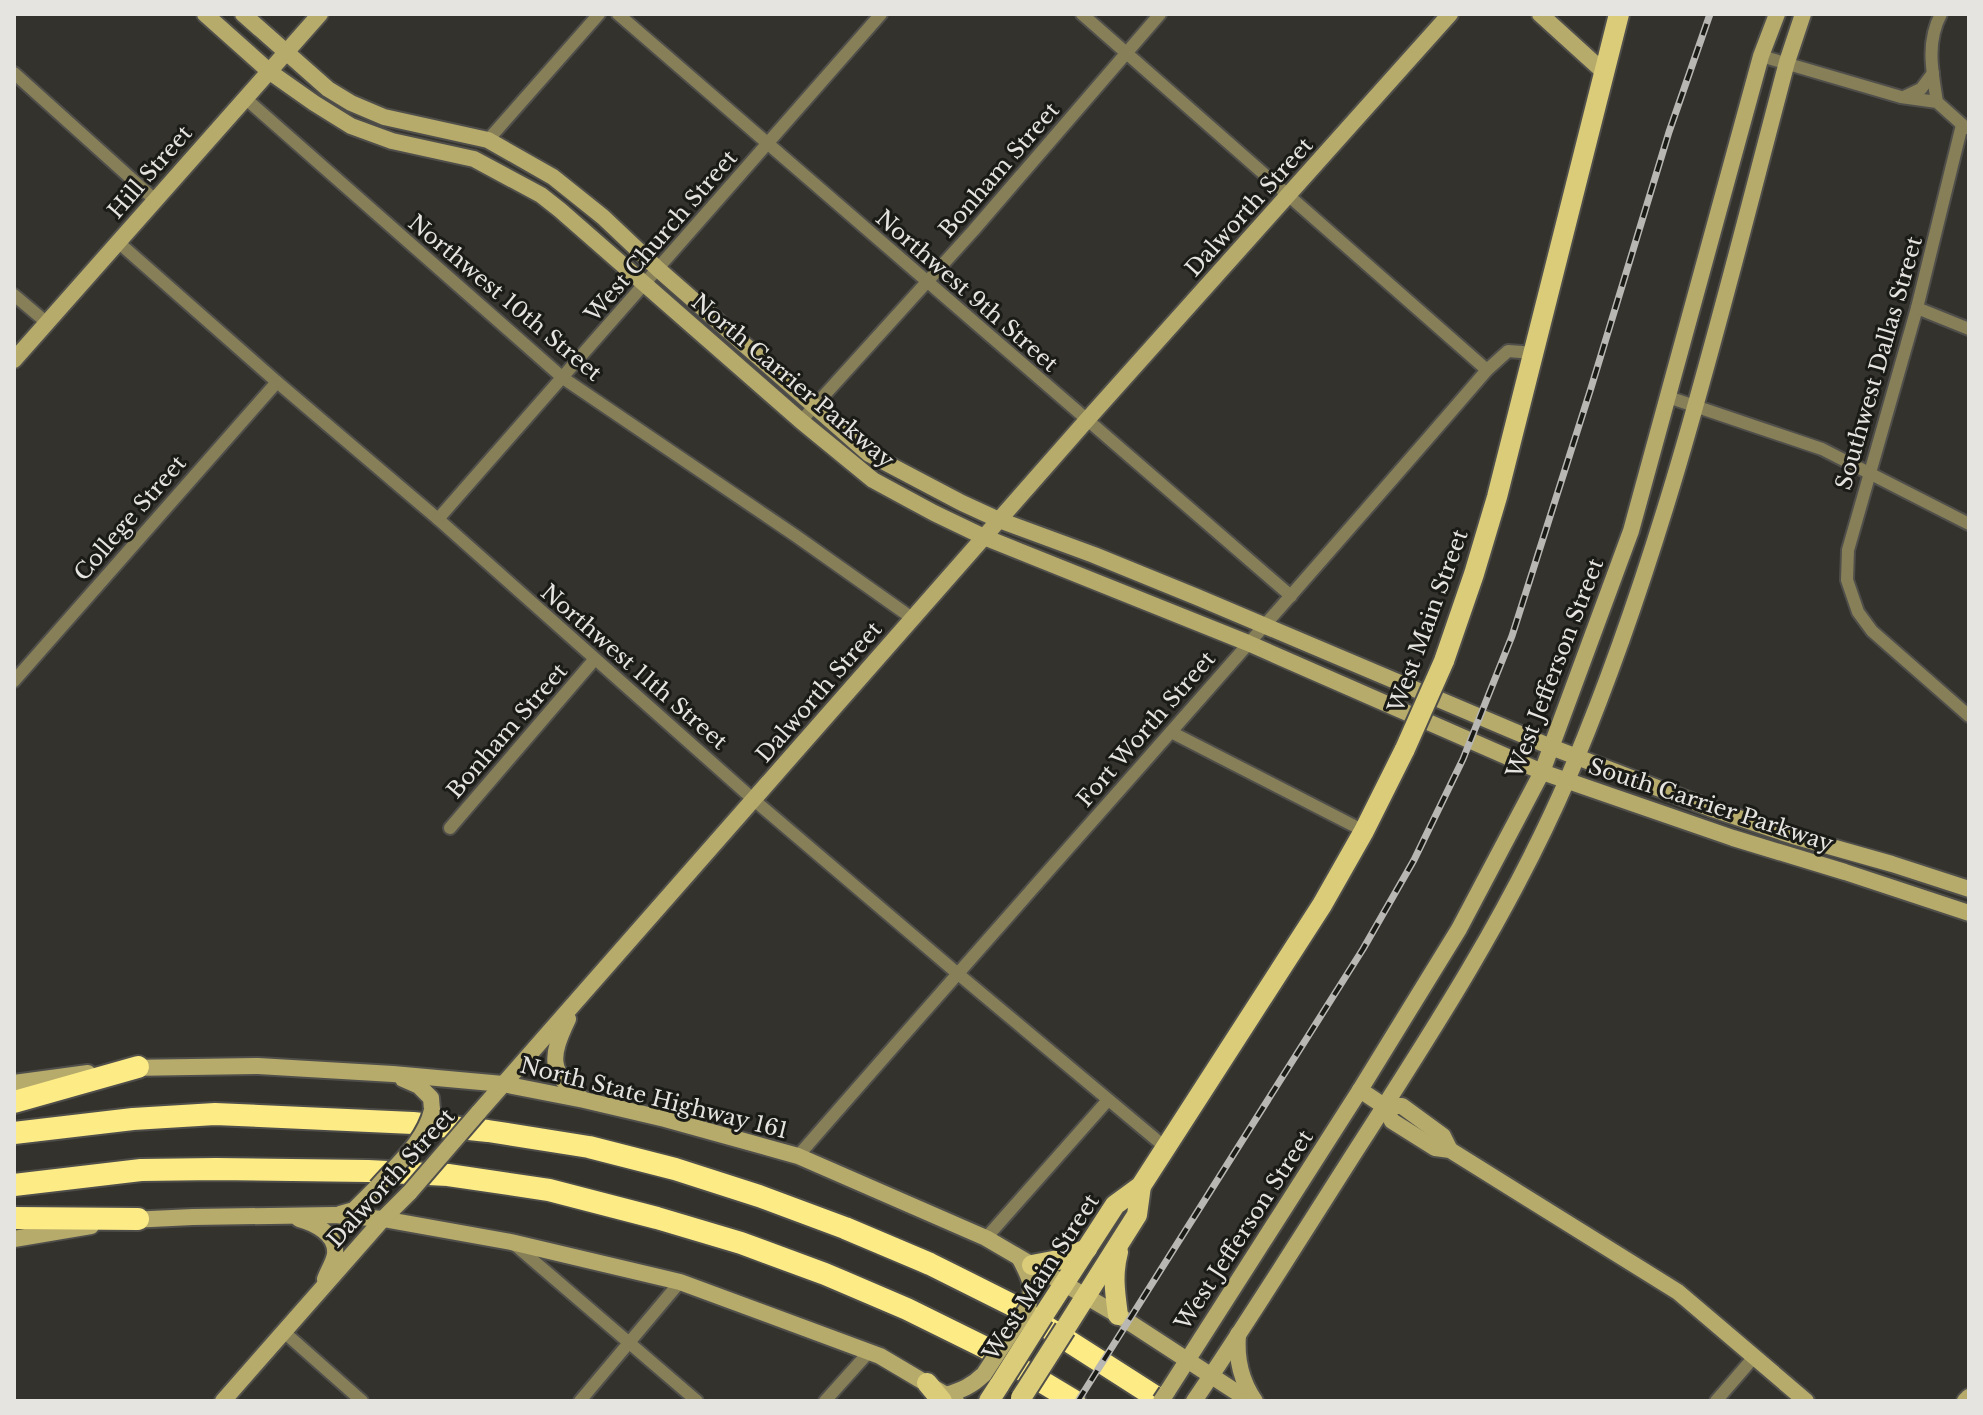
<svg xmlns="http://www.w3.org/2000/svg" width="1983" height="1415" font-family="'Libre Baskerville',serif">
<rect width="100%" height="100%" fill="#33322d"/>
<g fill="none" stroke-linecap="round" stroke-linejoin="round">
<g stroke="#4f4e4a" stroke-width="16">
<g id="street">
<polyline points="618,14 1291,596"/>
<polyline points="1082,14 1487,370"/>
<polyline points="1761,56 1901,97 1937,102 1966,128"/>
<polyline points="14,73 155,200"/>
<polyline points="1904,97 1921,89 1933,73"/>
<polyline points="245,98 563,378 796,536 912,618"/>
<path d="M1937 102C1932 71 1926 42 1941 14"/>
<polyline points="1962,125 1917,308 1848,550 1847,580 1858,612 1872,631 1969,716"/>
<polyline points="488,140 599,14"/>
<polyline points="118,242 277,382 438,519 754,800 957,973 1165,1147"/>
<polyline points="14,295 46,322"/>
<polyline points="1917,308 1969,329"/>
<polyline points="1668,397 1822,449 1969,524"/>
<polyline points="801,421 973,231 1160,14"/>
<polyline points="438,519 881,14"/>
<polyline points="14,681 277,382"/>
<polyline points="1171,732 1364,831"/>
<polyline points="450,828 594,660"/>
<path d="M798 1156C1027 893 1260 634 1487 370L1508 351 1534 353"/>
<polyline points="986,1238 1108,1100"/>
<polyline points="514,1244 697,1401"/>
<polyline points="284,1332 362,1401"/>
<polyline points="580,1401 680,1282"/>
<polyline points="825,1401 869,1352"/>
<polyline points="1716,1401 1754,1357"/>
</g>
</g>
<g stroke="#4f4e4a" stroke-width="20">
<g id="secondary">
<polyline points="205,14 270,72 314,103 351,126 392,141 474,159 541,195 560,210 801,421 873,480 934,513 984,537 1248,643 1542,772 1733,838 1845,872 1969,913"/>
<polyline points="243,14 328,89 351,103 384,117 488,140 553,177 603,217 658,269 869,454 962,503 999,520 1094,555 1197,597 1551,747 1712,809 1793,836 1892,864 1969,889"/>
<polyline points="1540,14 1605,73"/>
<polyline points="14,360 320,14"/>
<path d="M568 1019C550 1057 548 1071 582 1099"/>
<polyline points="127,1068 258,1066 393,1074 503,1084 584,1100 665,1119 798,1156 986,1238 1118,1315 1250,1401"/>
<polyline points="403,1079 419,1086 431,1098 432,1110"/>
<polyline points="14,1083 88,1073"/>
<polyline points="1360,1090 1384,1106 1392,1121 1435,1148 1450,1150 1678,1292 1806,1401"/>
<polyline points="1384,1106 1402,1106 1443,1136 1450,1150"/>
<polyline points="478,1113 1086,421 1450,14"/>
<polyline points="340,1214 354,1210 377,1187"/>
<path d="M299 1219C314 1223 337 1234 335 1254 334 1262 328 1271 325 1279"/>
<polyline points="130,1220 193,1217 334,1215 383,1219 511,1242 680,1282 880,1356 956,1401"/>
<polyline points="14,1239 91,1226"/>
<path d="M1020 1259C1030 1278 1034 1285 1028 1307"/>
<path d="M1238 1334C1236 1358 1241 1381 1255 1401"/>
<polyline points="1167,1392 1360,1090 1459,929 1542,772 1631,531 1761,56 1777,14"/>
<path d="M946 1395C962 1390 972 1386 984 1374"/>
<polyline points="223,1401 383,1219 410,1192"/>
<path d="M1194 1401C1250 1319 1302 1235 1355 1152 1433 1031 1511 910 1568 778 1666 548 1723 303 1787 62L1803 14"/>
<polyline points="1965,1401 1969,1397"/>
</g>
</g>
<g stroke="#4f4e4a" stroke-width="24">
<g id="primary">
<polyline points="1444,661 1474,574 1497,497 1619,14"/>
<polyline points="1032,1265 1058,1260 1087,1249"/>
<path d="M1118 1315C1115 1293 1112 1274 1118 1252"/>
<polyline points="1043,1316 1115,1205 1141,1186 1322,905 1364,831 1405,749"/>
<polyline points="1065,1329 1137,1215 1141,1186"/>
<polyline points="927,1383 942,1401"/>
<polyline points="989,1401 1000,1384"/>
</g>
</g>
<g stroke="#4f4e4a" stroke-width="26">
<g id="highway">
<polyline points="14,1102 138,1067"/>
<polyline points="14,1133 133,1119 215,1114 413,1123 488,1131 589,1147 675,1169 759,1196 845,1228 930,1264 1012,1305 1162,1401"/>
<polyline points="14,1185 141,1170 216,1169 368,1171 448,1175 549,1190 657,1218 741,1243 825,1274 907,1309 986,1348 1074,1401"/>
<polyline points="14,1218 138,1219"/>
</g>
</g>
<use href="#street" stroke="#867f58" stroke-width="12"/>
<use href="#secondary" stroke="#b6ab6b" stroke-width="16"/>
<use href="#primary" stroke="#dbcc79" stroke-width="20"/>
<use href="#highway" stroke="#fdeb85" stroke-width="22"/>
<g stroke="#b8b7b3" stroke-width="7">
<polyline id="rail" points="1078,1401 1363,949 1414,860 1463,759 1512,636 1591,388 1669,132 1710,14"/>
</g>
<use href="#rail" stroke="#1a1a17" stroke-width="4" stroke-dasharray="12" stroke-linecap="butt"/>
<g stroke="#4f4e4a" stroke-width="20" stroke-linecap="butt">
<g id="secondary-bridge">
<path d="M377 1187C397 1164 425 1141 432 1110"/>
<polyline points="410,1192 478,1113"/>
<polyline points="984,1374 1028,1307"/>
<polyline points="1161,1401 1167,1392"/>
</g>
</g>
<g stroke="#4f4e4a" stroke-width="24" stroke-linecap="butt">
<g id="primary-bridge">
<polyline points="1405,749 1444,661"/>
<polyline points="1000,1384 1043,1316"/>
<polyline points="1021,1398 1065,1329"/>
</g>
</g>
<use href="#secondary-bridge" stroke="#b6ab6b" stroke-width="16"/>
<use href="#primary-bridge" stroke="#dbcc79" stroke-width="20"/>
</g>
<g text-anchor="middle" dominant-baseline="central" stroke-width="6" stroke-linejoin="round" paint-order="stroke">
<g font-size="22" fill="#e5e4e1" stroke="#1a1a17">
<text transform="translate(999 170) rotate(-49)">Bonham Street</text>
<text transform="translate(150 172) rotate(-49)">Hill Street</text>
<text transform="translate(1249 207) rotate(-48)">Dalworth Street</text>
<text transform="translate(661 236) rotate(-49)">West Church Street</text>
<text transform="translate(967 291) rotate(41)">Northwest 9th Street</text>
<text transform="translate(505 298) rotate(40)">Northwest 10th Street</text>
<text transform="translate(1879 363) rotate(-74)">Southwest Dallas Street</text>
<text transform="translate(793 381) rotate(40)">North Carrier Parkway</text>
<text transform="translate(130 518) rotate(-49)">College Street</text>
<text transform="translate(1428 621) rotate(-70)">West Main Street</text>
<text transform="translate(634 667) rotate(41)">Northwest 11th Street</text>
<text transform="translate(1555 668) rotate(-69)">West Jefferson Street</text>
<text transform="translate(819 692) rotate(-49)">Dalworth Street</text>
<text transform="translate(1146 729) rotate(-49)">Fort Worth Street</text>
<text transform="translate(507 731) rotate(-49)">Bonham Street</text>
<text transform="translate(1711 805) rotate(18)">South Carrier Parkway</text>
<text transform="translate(654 1098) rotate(14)">North State Highway 161</text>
<text transform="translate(391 1178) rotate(-48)">Dalworth Street</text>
<text transform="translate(1244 1230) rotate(-57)">West Jefferson Street</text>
<text transform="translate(1041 1277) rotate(-57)">West Main Street</text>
</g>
</g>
<rect width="1983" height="1415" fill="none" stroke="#e5e4e1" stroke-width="32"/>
</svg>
